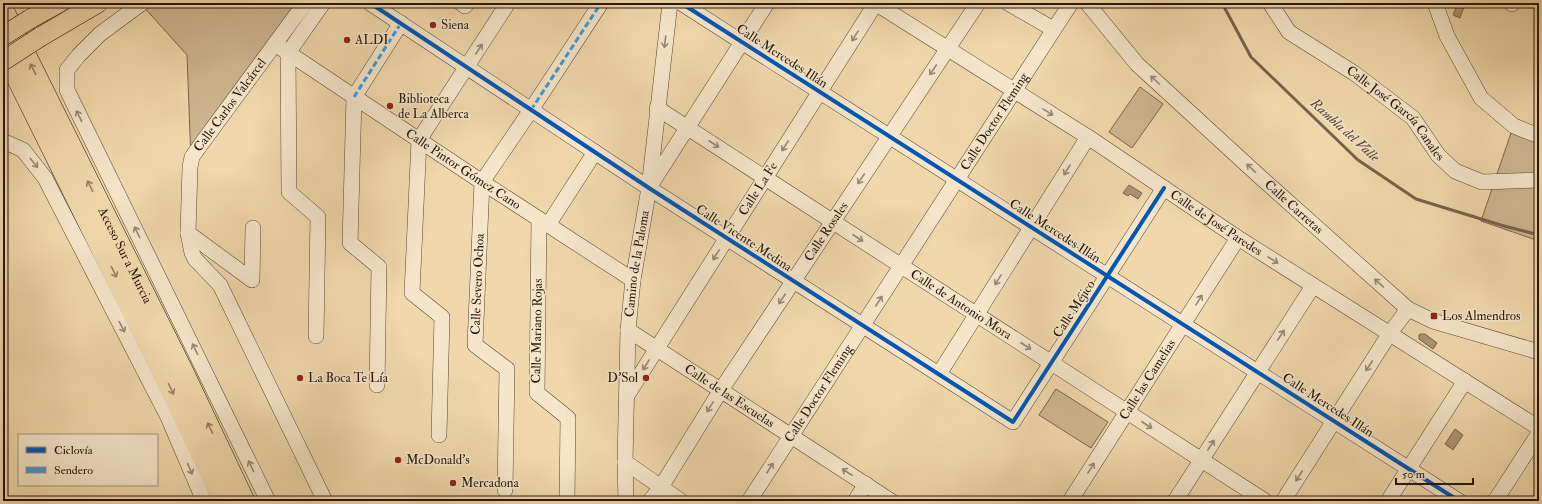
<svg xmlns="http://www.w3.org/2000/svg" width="1542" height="504" font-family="'IM FELL Double Pica',serif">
<rect width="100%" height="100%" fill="#f0d8ac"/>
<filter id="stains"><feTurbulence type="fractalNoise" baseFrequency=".005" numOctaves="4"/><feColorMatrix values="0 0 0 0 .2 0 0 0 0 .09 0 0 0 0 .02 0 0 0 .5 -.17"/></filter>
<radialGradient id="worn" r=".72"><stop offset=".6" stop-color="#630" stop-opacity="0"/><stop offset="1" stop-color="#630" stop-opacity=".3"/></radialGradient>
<g fill="#cdb790" stroke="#79664c">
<polygon points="142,3 305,3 191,161 187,55 141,4"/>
<polygon points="1140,87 1163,104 1132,148 1109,132"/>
<polygon points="1511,133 1539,142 1539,241 1481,221"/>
<polygon points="1056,389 1108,422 1091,448 1039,415"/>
</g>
<g fill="#ab9674" stroke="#756348">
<polygon points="1454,3 1465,4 1460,18 1453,15 1457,5"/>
<polygon points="1129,185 1142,193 1138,199 1130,194 1128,196 1123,193"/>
<polygon points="1421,334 1425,334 1437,343 1433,349 1419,339 1419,335"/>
<polygon points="1455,429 1463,435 1453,450 1445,444"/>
</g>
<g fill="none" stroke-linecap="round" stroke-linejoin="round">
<polyline stroke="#756348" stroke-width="3" points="1222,3 1251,57 1358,160 1416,199 1504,226 1539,235"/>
<g stroke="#584630" stroke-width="16">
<g id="minor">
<polyline points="142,3 100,34 79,55 67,70 67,90 268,501"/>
<polyline points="370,3 649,188 1013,422 1164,188"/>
<polyline points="461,3 465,6 467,3"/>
<polyline points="681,3 1459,501"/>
<path id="s1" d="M875 3 1088 137 1238 238 1539 428"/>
<polyline points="1008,3 1053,29"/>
<path id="s2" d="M1087 3 1137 64 1258 175 1408 309 1433 321 1539 352"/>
<path id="s3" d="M1270 3 1289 32 1354 73 1413 118 1438 155 1455 171 1482 182 1539 180"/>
<polyline points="1435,3 1447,36 1481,98 1514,126 1539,136"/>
<polyline points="1512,4 1512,3"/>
<path id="s4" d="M275 44 482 182 633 280"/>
<path id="s5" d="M657 108 1265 501"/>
<polyline points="3,141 23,150 45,178 168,417 204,501"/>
<polyline points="650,186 767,3"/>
<polyline points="539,219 537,393 568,418 567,501"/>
<polyline points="548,225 595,152"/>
<path id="s6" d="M253 228 252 280 188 233 190 167 192 157 199 147 305 3"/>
<polyline points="188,233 192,253 195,259 220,285 325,501"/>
<path id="s7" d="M628 330 891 501"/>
<polyline points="316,336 318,217 289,192 288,53 323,3"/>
<polyline points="939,374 1088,137"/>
<polyline points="377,385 379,267 350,243 354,97 401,23"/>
<path id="s8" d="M628 394 876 3"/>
<polyline points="439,435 442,317 412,293 419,140 508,3"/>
<polyline points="625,462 681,501"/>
<path id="s9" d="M505 490 507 369 475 345 482 182 531 110 601 3"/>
<path id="s10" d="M626 501 625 462 628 330 633 280 649 188 670 3"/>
<path id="s11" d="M650 501 661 487 721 390 978 3"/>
<path id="s12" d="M749 501 1071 3"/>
<polyline points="855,501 866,484"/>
<path id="s13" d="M1070 501 1238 238"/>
<polyline points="1175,501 1313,286"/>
<polyline points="1283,501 1390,333 1408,309"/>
<polyline points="1388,501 1465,381"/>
<polyline points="1495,501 1539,433"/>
</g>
</g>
<g stroke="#251607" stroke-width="20">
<g id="major">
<polyline points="30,19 59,3"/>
<polyline points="40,37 98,3"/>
</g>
</g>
<g stroke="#251607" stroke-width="22">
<g id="highway">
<path id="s14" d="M3 10 183 372 244 501"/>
<polyline points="3,49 166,379 224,501"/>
</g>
</g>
<use href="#minor" stroke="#f5e6c9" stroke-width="15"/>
<use href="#major" stroke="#f0d8ac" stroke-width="19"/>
<use href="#highway" stroke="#f0d8ac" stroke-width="21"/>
<g stroke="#251607" stroke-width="20" stroke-linecap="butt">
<g id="major-bridge">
<polyline points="3,36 30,19"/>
<polyline points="3,61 40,37"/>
</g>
</g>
<use href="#major-bridge" stroke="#f0d8ac" stroke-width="19"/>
<g stroke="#3c9add" stroke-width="3" stroke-dasharray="6 3" stroke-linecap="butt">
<polyline points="461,3 465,6 467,3"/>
<polyline points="354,97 401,23"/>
<polyline points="531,110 601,3"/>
</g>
<g stroke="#f5e6c9" stroke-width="6">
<g id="cycleway">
<polyline points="370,3 649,188 1013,422 1164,188"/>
<polyline points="681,3 1459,501"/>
</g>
</g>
<use href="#cycleway" stroke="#0057b8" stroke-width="4"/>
</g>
<defs><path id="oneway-shaft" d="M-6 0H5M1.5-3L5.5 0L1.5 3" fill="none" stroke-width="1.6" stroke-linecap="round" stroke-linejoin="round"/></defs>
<g stroke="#978872">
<use href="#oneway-shaft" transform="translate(855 36) rotate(122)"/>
<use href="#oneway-shaft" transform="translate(665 42) rotate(97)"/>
<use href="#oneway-shaft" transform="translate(479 49) rotate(-57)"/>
<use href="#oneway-shaft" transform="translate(933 70) rotate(124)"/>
<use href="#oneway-shaft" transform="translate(1155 80) rotate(-138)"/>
<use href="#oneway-shaft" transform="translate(1048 112) rotate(32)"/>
<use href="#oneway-shaft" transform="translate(79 116) rotate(-116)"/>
<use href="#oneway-shaft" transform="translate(714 144) rotate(33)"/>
<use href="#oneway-shaft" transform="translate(785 146) rotate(122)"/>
<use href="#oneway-shaft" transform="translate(34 163) rotate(51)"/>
<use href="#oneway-shaft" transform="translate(1251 168) rotate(-137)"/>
<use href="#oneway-shaft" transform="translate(1067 170) rotate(122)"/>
<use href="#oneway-shaft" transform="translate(861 179) rotate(124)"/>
<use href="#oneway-shaft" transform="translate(137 232) rotate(-116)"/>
<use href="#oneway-shaft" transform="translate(858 238) rotate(33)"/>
<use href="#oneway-shaft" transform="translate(716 255) rotate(122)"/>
<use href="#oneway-shaft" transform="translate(1273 260) rotate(32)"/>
<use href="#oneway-shaft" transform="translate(998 280) rotate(122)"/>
<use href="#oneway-shaft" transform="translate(1379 283) rotate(-138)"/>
<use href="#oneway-shaft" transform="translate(782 299) rotate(124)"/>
<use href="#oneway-shaft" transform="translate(1199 300) rotate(-58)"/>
<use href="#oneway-shaft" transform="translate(879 301) rotate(-57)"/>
<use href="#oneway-shaft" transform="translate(122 327) rotate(63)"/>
<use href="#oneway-shaft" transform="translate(1281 335) rotate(-57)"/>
<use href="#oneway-shaft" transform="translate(1026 346) rotate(33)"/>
<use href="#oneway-shaft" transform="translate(195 349) rotate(-116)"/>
<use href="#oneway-shaft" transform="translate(646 365) rotate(122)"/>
<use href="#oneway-shaft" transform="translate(1369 366) rotate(123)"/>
<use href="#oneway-shaft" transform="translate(710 407) rotate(122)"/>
<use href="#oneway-shaft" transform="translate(1147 425) rotate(33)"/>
<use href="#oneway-shaft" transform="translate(1211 445) rotate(-57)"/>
<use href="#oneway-shaft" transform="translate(251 466) rotate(-116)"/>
<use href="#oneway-shaft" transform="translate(770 468) rotate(-57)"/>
<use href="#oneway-shaft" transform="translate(1091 468) rotate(-58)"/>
<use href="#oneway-shaft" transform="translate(190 469) rotate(67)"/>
<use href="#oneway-shaft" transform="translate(847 472) rotate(-147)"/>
<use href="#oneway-shaft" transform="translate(1299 476) rotate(123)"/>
</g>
<g stroke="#958162">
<use href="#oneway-shaft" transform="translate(33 69) rotate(-117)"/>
<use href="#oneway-shaft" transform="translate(90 186) rotate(-116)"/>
<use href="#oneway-shaft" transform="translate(114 272) rotate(64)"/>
<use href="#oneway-shaft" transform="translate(171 389) rotate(65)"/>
<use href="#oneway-shaft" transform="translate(210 428) rotate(-116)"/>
</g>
<g fill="#8f2418" stroke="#f5e6c9" stroke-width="1.5">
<circle cx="433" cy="25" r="4"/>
<circle cx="347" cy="40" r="4"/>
<circle cx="390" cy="106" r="4"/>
<rect x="1430" y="312" width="8" height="8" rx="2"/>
<circle cx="300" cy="378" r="4"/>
<circle cx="646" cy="378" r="4"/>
<circle cx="398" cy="460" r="4"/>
<circle cx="453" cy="483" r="4"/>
</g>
<g text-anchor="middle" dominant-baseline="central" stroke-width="3" stroke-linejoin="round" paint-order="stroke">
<g font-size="13" fill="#251607" stroke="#f5e6c9" text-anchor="start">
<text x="441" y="25">Siena</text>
<text x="355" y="40">ALDI</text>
<text x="398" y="99">Biblioteca<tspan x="398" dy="15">de La Alberca</tspan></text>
<text x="1442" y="316">Los Almendros</text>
<text x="308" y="378">La Boca Te Lía</text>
<text x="638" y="378" text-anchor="end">D'Sol</text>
<text x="406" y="460">McDonald's</text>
<text x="461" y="483">Mercadona</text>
</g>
<g font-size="13" fill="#251607" stroke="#f5e6c9">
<text transform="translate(782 56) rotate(33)">Calle Mercedes Illán</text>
<text stroke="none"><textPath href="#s6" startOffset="272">Calle Carlos Valcárcel</textPath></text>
<text stroke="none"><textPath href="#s3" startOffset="170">Calle José García Canales</textPath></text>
<text stroke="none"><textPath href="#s12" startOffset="452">Calle Doctor Fleming</textPath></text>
<text stroke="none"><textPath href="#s4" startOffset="226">Calle Pintor Gómez Cano</textPath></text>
<text stroke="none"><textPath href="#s8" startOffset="243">Calle La Fe</textPath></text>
<text stroke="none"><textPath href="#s2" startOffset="291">Calle Carretas</textPath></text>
<text stroke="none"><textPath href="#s1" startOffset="406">Calle de José Paredes</textPath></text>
<text stroke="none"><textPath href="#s11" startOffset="322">Calle Rosales</textPath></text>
<text transform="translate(1055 231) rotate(33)">Calle Mercedes Illán</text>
<text transform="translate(744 238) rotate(33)">Calle Vicente Medina</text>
<text stroke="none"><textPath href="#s14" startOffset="274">Acceso Sur a Murcia</textPath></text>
<text stroke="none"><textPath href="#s10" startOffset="238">Camino de la Paloma</textPath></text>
<text stroke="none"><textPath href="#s9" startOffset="222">Calle Severo Ochoa</textPath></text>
<text stroke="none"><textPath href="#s5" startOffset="362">Calle de Antonio Mora</textPath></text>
<text transform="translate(1074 309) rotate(-57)">Calle Méjico</text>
<text transform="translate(537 331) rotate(-89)">Calle Mariano Rojas</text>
<text stroke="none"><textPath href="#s13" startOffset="144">Calle las Camelias</textPath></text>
<text stroke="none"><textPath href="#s12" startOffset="128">Calle Doctor Fleming</textPath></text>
<text stroke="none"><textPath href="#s7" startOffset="121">Calle de las Escuelas</textPath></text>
<text transform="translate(1328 405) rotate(33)">Calle Mercedes Illán</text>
</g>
<g font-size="14" font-style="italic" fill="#5b4933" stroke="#f5e6c9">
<text transform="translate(1345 130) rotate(42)">Rambla del Valle</text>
</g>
</g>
<rect width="1542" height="504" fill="none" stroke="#f0d8ac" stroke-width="16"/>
<rect x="4" y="4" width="1534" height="496" fill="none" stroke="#251607" stroke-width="2"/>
<rect x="8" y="8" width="1526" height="488" fill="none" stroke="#251607"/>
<rect x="18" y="434" width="140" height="52" fill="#f5e6c9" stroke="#a2937b"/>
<rect x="26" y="447" width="20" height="6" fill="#0057b8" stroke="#a2937b"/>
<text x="54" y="454" font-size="12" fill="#251607">Ciclovía</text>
<rect x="26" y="467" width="20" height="6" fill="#3c9add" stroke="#a2937b"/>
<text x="54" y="474" font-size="12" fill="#251607">Sendero</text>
<path d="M1396 478v6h77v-6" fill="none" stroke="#251607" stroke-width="2"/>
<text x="1402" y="478" font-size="12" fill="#251607" stroke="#f5e6c9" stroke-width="3" paint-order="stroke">50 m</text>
<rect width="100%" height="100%" filter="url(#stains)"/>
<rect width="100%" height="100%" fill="url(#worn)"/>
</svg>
